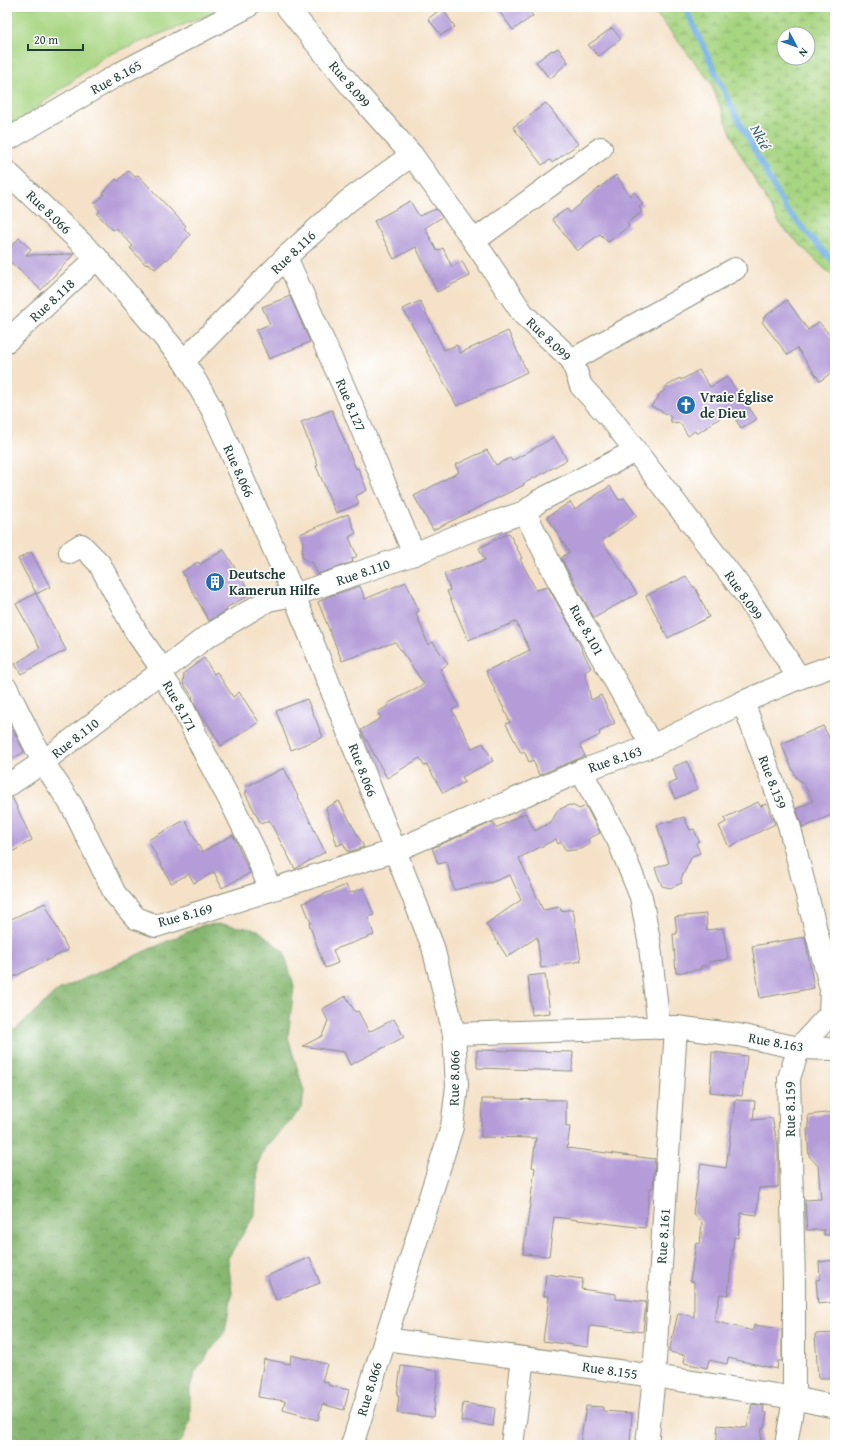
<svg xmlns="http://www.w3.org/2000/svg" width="842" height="1452" font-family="'Gentium Book Plus',serif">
<defs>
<pattern id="forest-crowns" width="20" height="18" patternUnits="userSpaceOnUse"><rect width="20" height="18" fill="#86b670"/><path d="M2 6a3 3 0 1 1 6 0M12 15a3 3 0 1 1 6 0" fill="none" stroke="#6d955d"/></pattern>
<pattern id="wetland-marsh" width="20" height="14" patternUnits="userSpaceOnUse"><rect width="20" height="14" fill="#a8d582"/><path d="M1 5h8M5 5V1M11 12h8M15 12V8" fill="none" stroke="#88ae6b"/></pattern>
</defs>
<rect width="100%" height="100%" fill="#fff"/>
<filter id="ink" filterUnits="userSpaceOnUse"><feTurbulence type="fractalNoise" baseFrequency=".025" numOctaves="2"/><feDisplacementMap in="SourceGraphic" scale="8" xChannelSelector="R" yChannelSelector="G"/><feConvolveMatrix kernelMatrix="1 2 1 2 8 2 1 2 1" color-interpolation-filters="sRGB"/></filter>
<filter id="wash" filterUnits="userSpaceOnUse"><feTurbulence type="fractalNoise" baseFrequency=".012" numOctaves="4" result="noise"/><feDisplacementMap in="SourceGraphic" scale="16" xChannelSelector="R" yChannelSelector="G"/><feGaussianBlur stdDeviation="0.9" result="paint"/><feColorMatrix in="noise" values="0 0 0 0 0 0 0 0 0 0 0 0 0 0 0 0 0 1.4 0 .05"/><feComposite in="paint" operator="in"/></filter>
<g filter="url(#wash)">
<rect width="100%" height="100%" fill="#f4e1c7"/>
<polygon fill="url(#forest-crowns)" stroke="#527a52" points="222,924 258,930 284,952 294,986 288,1037 304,1091 302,1108 265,1147 258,1163 255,1214 228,1258 232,1293 225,1331 195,1372 190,1388 190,1422 182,1440 177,1445 11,1445 7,1427 7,1033 16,1029 57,991 203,925"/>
<path fill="url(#wetland-marsh)" stroke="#64895b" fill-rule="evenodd" d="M651 7H835V279L781 226 737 148 711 83ZM784 34H808V58H784Z"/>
<polygon fill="#a8d582" stroke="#64895b" points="7,7 228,7 105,56 7,130"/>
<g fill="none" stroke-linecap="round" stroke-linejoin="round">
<polyline stroke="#76b2e8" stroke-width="5.5" points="685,7 731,106 785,208 835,264"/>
</g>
<g id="blocks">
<g fill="#b49cd8">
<polygon points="496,7 526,7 533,16 513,30"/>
<polygon points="442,8 455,27 441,35 428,19"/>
<polygon points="612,28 621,39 599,56 588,45"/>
<polygon points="558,48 568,62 550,79 536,62 552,50 553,51"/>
<polygon points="546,103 578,144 552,163 550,160 542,165 513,127"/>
<polygon points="128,171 135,177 138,175 153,191 186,226 184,228 190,235 167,260 166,259 155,269 148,263 146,265 130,248 133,246 116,228 113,230 97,214 100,211 94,204 104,195 103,193 116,179 118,181"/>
<polygon points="616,175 630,196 634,192 643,204 639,207 642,212 627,223 629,226 608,242 600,234 577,251 552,219 567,209 570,213 599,188"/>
<polygon points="410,201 419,216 436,209 442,217 425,228 437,251 443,248 452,267 462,261 470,276 437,292 416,247 394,259 374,221"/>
<polygon points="19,238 31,249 26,255 74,254 41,290 7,259 7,251"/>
<polygon points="290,296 310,342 269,359 256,330 270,324 262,307"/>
<polygon points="787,300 808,330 819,322 835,342 835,370 820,381 797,348 788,355 762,322 764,320 763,318"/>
<polygon points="420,301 444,350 457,345 460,353 508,331 527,372 457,406 403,309"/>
<polygon points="699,370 710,387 727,377 757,419 741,428 730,411 697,434 695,431 688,436 680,423 671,422 670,416 651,406 659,397 658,395 665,390 664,388 680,378 681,380"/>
<polygon points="332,410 356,469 358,468 367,490 356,496 359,504 336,513 316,466 318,466 301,422"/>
<polygon points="554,437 567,460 523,484 524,485 433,530 414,496 459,472 455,465 487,450 496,465 510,458 512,461"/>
<polygon points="610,486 619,500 624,498 637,516 602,541 637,594 605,611 605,612 594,618 561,558 569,552 547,517 570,502 575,509"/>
<polygon points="348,514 356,533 349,537 357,556 352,559 353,562 318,574 312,562 308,562 302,557 303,542 300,534"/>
<polygon points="509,533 522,558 520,559 536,590 548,587 573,631 591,668 585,672 591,700 601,695 615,723 599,732 600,735 580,745 585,756 539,775 533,760 529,762 524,751 521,753 506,724 510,722 486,671 530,650 516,622 468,640 447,591 450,590 444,574 485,560 479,548"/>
<polygon points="224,550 251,594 226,608 227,610 209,621 182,572 198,562 200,564"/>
<polygon points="31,552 50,587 36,594 66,650 21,674 15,664 40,648 16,604 36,593 18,559"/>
<polygon points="686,576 693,587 695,587 709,617 668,638 646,596"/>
<polygon points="406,582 419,611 416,613 428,645 433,642 448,664 440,669 459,706 452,710 472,748 483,743 493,761 462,777 465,782 443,793 427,765 424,766 420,758 387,778 361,730 381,718 378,712 388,706 387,704 424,684 395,642 342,661 318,602 329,596 360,586 365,599"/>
<polygon points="204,658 214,674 217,672 233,697 239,692 259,722 221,746 203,716 200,714 192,698 193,697 183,683 184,673"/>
<polygon points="307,699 323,737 291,750 276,711"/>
<polygon points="7,718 24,752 7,762"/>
<polygon points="823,726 835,748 835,813 803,828 796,809 813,801 803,783 796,777 781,744"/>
<polygon points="687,761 697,789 675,799 668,784 677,781 673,767"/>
<polygon points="284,768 325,852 295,869 269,820 261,824 245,793 247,792 245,787"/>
<polygon points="12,797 32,840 7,855 7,798"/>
<polygon points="339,801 364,847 348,852 343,843 337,846 326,808"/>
<polygon points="758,802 760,806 766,804 775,824 729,847 719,826 726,822 724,818"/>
<polygon points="569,805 574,806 579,809 586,806 600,833 588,839 590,844 581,849 566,851 561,842 558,844 556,839 519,858 543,910 560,907 561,911 573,909 581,961 541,968 537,937 507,957 486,924 521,900 510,875 490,883 489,882 454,890 447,862 438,864 432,848 493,822 496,828 525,813 535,831 551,822 558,810"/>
<polygon points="684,817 690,830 694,829 699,841 696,843 700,853 692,856 681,879 682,883 670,888 662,886 655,868 669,863 657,825"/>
<polygon points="185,820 202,852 233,835 250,873 222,888 214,872 194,883 189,874 171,883 148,840"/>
<polygon points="346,885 350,893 363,888 374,915 368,917 374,935 333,950 338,963 325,968 309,924 311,923 303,903"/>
<polygon points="45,903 68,950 7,980 7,921"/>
<polygon points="706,914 707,930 723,928 728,959 709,962 708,966 701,966 701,969 676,973 673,934 677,934 675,917"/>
<polygon points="805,937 814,988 760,998 752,946"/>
<polygon points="545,974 550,1013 532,1015 528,976"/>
<polygon points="346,996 355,1012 358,1011 369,1032 394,1019 404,1037 350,1065 344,1052 303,1046 322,1036 328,1021 322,1009"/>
<polygon points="477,1050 573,1052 572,1071 477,1068"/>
<polygon points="712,1052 747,1056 742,1096 710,1092"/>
<polygon points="482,1099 566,1100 566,1127 570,1127 567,1148 655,1159 653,1188 650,1188 645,1228 554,1217 549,1256 523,1254 535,1168 532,1167 536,1138 481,1137"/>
<polygon points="735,1100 755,1101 753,1120 772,1118 778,1145 778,1187 759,1188 757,1215 741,1213 738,1238 734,1237 728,1295 720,1294 714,1321 753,1331 754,1325 782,1329 782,1361 778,1361 777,1369 728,1358 727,1364 709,1360 707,1368 684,1363 685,1355 669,1352 678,1313 694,1317 694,1282 690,1281 696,1243 700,1244 702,1223 693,1213 698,1178 701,1164 726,1168"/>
<polygon points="835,1112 835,1235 824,1235 824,1230 807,1230 805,1200 821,1199 818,1166 809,1156 807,1129 809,1129 808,1115"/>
<polygon points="310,1257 320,1283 276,1300 267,1276"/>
<polygon points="835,1260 835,1302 818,1304 816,1280 820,1279 819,1262"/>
<polygon points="546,1274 583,1279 581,1289 616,1294 616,1299 646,1302 643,1332 590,1326 588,1347 543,1341 549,1296 544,1296"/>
<polygon points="835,1333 835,1378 818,1378 815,1334"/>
<polygon points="291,1355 327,1364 322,1381 329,1383 328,1385 349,1390 344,1410 322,1404 318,1420 283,1410 285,1401 258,1397 264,1359 290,1364"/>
<polygon points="401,1366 438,1371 433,1417 397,1413 399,1395 397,1395"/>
<polygon points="463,1403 495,1408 493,1426 461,1421"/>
<polygon points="752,1404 764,1406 763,1412 767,1413 764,1428 762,1428 760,1445 716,1445 718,1425 747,1428"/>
<polygon points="586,1406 603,1407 603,1411 632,1413 630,1445 580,1445"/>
</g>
</g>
</g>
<g filter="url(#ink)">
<use href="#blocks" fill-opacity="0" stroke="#8a8f7e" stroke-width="1"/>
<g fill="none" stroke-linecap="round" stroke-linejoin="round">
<g stroke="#8a8f7e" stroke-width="24">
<g id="minor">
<polyline points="287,7 355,91 412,155 474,241 523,314 572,360 581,386 612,420 744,592 799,678"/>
<polyline points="7,140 119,74 247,7"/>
<polyline points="7,172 97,258 184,361 213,411 294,595 433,947 454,1034 457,1086 452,1127 352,1445"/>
<polyline points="474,241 601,148"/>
<polyline points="286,257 350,401 414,554"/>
<polyline points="7,341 97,258"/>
<polyline points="572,360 735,269"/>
<polyline points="184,361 286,257 348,201 412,155"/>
<polyline points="525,512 556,576 652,746"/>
<polyline points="70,552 81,545 99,563 136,632 157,662 160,673 180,702 205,754 234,808 254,849 270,889"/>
<polyline points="7,689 43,762 72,806 115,894 136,918 156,926 394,851 581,771 652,746 743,702 799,678 835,665"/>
<polyline points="743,702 789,825 831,989 830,1014 799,1048 789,1078 794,1282 794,1398 786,1445"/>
<polyline points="581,771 618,840 641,897 650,946 659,1028"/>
<polyline points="7,786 43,762 205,638 268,600 294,595 414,554 469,531 525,512 539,501 635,451"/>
<polyline points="454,1034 676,1027 738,1035 799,1048 835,1049"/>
<polyline points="385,1339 654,1376 794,1398 835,1407"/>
<polyline points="512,1445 523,1358"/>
<polyline points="647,1445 654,1376 676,1027"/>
</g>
</g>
<use href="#minor" stroke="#fff" stroke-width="22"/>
</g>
</g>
<defs>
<g id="church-disc" transform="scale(1)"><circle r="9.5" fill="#1f6fb2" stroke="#fff"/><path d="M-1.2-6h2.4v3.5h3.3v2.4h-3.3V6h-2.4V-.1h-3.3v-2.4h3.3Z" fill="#fff"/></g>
<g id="building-disc" transform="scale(1)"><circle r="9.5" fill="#1f6fb2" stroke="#fff"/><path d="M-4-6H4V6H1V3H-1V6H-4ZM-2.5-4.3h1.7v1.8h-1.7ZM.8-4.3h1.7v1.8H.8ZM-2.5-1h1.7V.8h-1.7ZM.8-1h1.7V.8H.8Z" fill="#fff"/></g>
</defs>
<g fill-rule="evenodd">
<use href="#church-disc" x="686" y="405"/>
<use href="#building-disc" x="215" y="582"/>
</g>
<g text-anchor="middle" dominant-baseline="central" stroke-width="3.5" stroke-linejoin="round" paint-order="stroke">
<g font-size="14" fill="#1f3d34" stroke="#fff">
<text transform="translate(116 77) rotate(-29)">Rue 8.165</text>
<text transform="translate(350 84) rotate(50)">Rue 8.099</text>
<text transform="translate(49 212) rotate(44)">Rue 8.066</text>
<text transform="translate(293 252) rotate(-44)">Rue 8.116</text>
<text transform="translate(52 300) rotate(-43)">Rue 8.118</text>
<text transform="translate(549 339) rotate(44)">Rue 8.099</text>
<text transform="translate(351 405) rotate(67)">Rue 8.127</text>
<text transform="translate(239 471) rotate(66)">Rue 8.066</text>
<text transform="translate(363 572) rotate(-19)">Rue 8.110</text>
<text transform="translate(744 595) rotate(55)">Rue 8.099</text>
<text transform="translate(587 630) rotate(61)">Rue 8.101</text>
<text transform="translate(180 706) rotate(61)">Rue 8.171</text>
<text transform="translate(75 738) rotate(-38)">Rue 8.110</text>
<text transform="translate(615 759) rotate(-19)">Rue 8.163</text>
<text transform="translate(363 770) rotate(69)">Rue 8.066</text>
<text transform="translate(773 782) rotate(69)">Rue 8.159</text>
<text transform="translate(185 915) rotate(-15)">Rue 8.169</text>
<text transform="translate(776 1042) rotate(10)">Rue 8.163</text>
<text transform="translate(454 1078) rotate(-89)">Rue 8.066</text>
<text transform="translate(790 1109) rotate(-90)">Rue 8.159</text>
<text transform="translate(663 1236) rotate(-86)">Rue 8.161</text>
<text transform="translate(610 1370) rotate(8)">Rue 8.155</text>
<text transform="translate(369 1389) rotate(-73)">Rue 8.066</text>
</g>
<g font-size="14" font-weight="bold" fill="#1f3d34" stroke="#fff" text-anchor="start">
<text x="700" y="397">Vraie Église<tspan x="700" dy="16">de Dieu</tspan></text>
<text x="229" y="574">Deutsche<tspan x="229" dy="16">Kamerun Hilfe</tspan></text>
</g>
<g font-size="15" font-style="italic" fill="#39606a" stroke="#fff">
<text transform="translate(761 137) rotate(62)">Nkié</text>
</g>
</g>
<rect width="842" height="1452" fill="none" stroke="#fff" stroke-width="24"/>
<g transform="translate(796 46) rotate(131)"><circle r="19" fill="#ffffff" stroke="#a5b1ae"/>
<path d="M0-3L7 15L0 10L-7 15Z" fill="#1f6fb2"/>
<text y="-6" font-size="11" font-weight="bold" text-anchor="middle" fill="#1f3d34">N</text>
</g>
<path d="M28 44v6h55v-6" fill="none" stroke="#1f3d34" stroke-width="2"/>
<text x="34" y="44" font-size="12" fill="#1f3d34" stroke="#ffffff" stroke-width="3" paint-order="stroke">20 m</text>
</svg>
